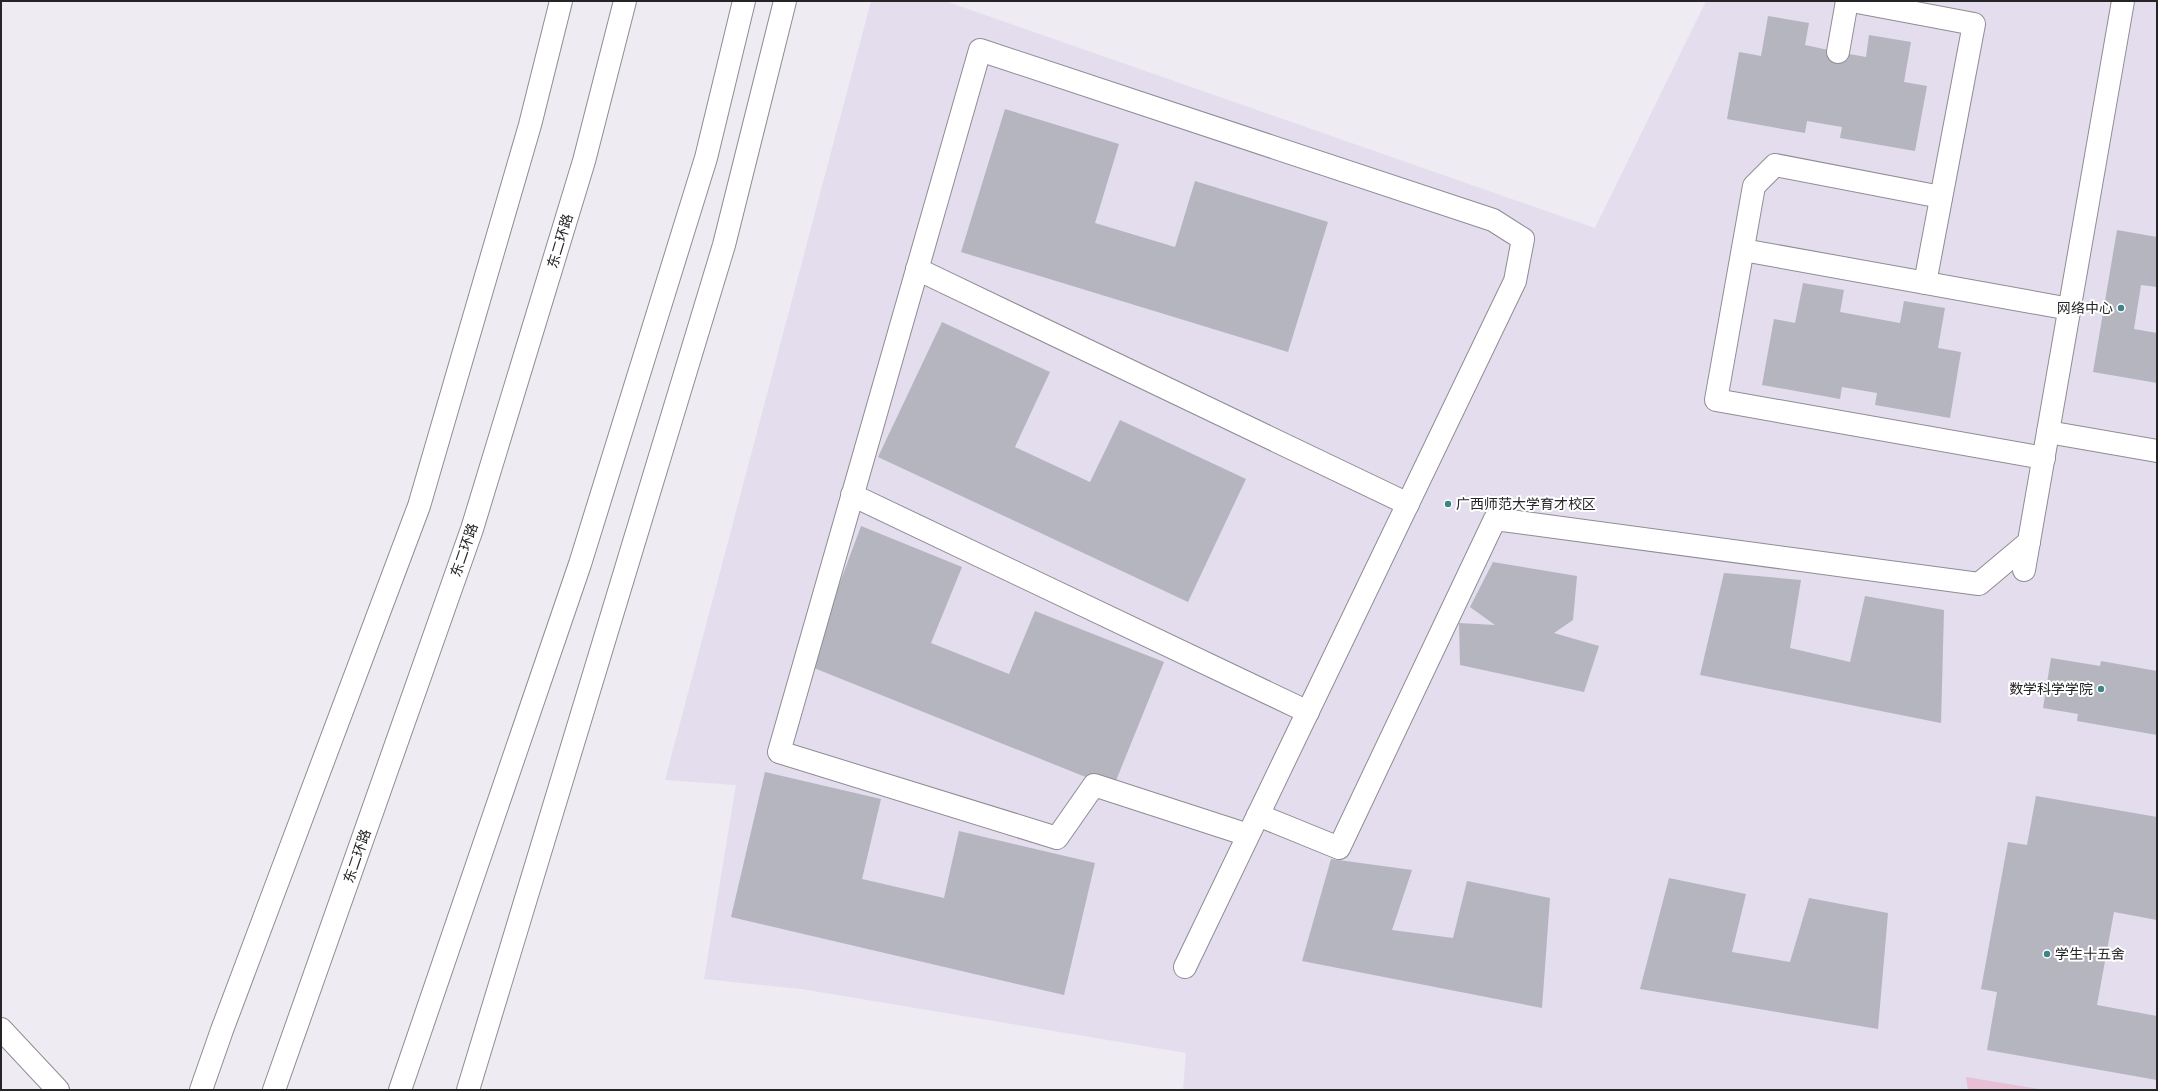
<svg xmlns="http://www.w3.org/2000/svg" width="2158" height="1091" font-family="Jost,'Noto Sans SC',sans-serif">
<rect width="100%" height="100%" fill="#eeebf3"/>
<polygon fill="#e3dded" points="871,1 945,1 1595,228 1706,1 2157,1 2157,1090 1183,1090 1186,1053 801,989 704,979 736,785 665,780"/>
<polygon fill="#e8bfd4" points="1966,1077 2045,1090 1968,1090"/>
<g fill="#b4b5be">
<polygon points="1768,16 1809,23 1805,45 1838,52 1866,57 1869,35 1911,42 1904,82 1927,86 1915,151 1840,138 1842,127 1807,121 1805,133 1727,119 1739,52 1761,56"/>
<polygon points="1005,109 1119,144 1095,223 1175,247 1195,181 1328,222 1288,352 961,252"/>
<polygon points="2117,230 2157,237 2157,287 2141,285 2134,329 2157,333 2157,383 2093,372"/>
<polygon points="1803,283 1844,290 1840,312 1900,323 1904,301 1945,308 1938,348 1961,352 1950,418 1875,405 1877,393 1842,387 1840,399 1762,385 1774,319 1795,323"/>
<polygon points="942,322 1050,372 1015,447 1090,482 1120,420 1246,479 1188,602 878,457"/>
<polygon points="861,526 962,567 931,643 1009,674 1035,611 1164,662 1113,788 809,666"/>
<polygon points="1493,562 1577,576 1573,620 1554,633 1599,646 1584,692 1460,665 1459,623 1495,625 1470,607"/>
<polygon points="1724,573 1801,580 1790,648 1850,662 1865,596 1944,610 1941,723 1700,675"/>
<polygon points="2051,658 2100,666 2101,661 2157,671 2157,735 2077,721 2078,714 2043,708"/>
<polygon points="765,772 881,799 862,879 944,898 959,831 1095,863 1064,995 731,917"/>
<polygon points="2036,796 2157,817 2157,920 2114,912 2097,1005 2157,1016 2157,1080 1987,1050 1997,992 1981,989 2008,842 2027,845"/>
<polygon points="1331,859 1412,870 1392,930 1453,938 1467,881 1550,898 1542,1008 1302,961"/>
<polygon points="1669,878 1746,894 1732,952 1790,962 1809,898 1888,913 1878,1029 1640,989"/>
</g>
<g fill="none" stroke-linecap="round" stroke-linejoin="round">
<g stroke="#8f8c94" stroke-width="24">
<g id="minor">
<polyline points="1852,1 1974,24 1925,283"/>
<polyline points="1838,52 1847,1"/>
<polyline points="1941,197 1775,165 1754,186 1716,400 2044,458"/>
<polyline points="1743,250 2070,309"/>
<polyline points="917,269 1408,504"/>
<polyline points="2048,432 2157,451"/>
<polyline points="852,495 1308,712"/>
<polyline points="2024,570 2123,1"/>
<polyline points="1258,815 1339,848 1495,519 1979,584 2029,542"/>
<polyline points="1185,967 1515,281 1523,239 1493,220 980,50 779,752 1057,838 1094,785 1248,835"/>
<polyline points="1,1029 58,1090"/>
<polyline points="201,1090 222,1030 419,506 530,125 561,1"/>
<polyline points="468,1090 724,245 785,1"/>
</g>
</g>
<g stroke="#8f8c94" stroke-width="24">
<g id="major">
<polyline points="274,1090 472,529 584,161 625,1"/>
<polyline points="400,1090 580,564 706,158 744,1"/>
</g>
</g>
<use href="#minor" stroke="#fff" stroke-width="22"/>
<use href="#major" stroke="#fff" stroke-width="22"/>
</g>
<g fill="#3d8588" stroke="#fff" stroke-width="1.5">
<circle cx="2121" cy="308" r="4"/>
<circle cx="1448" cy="504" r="4"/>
<circle cx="2101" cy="689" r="4"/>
<circle cx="2047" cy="954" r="4"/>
</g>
<g text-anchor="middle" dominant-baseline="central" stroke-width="4" stroke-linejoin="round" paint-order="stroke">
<g font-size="14" fill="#252427" stroke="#fff">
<text transform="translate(560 241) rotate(-73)">东二环路</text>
<text transform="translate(464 550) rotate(-71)">东二环路</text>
<text transform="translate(357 856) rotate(-71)">东二环路</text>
</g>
<g font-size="14" fill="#252427" stroke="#fff" text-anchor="end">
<text x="2113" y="308">网络中心</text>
<text x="1456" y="504" text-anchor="start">广西师范大学育才校区</text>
<text x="2093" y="689">数学科学学院</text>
<text x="2055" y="954" text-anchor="start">学生十五舍</text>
</g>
</g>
<rect width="2158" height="1091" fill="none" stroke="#252427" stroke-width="4"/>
</svg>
